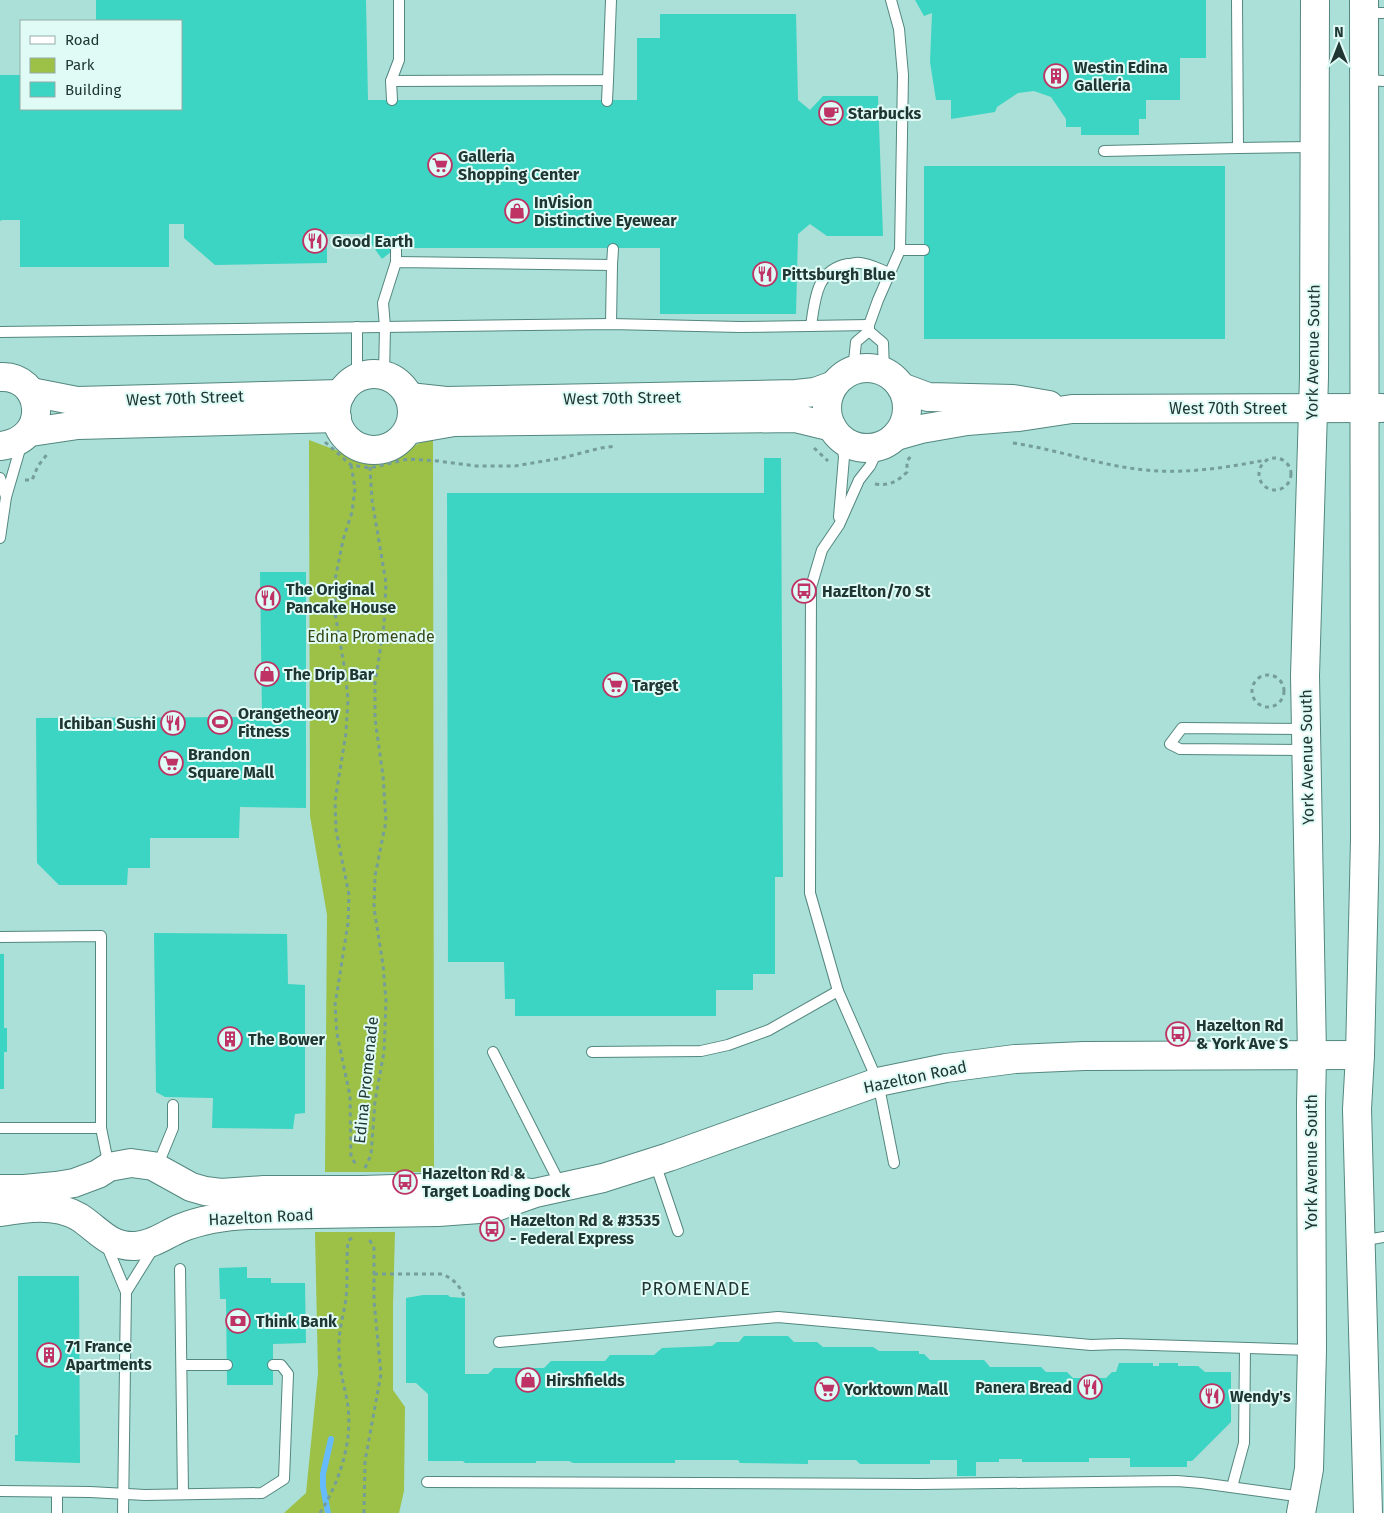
<svg xmlns="http://www.w3.org/2000/svg" width="1384" height="1513" font-family="'Fira Sans',sans-serif">
<rect width="100%" height="100%" fill="#aae0d7"/>
<g fill="#9dc047">
<polygon points="433,437 434,1172 325,1172 327,915 310,816 309,440 349,455 392,456"/>
<polygon points="315,1232 395,1232 393,1306 393,1390 405,1407 404,1491 399,1513 284,1513 306,1493 318,1373"/>
</g>
<g fill="none" stroke-linecap="round" stroke-linejoin="round">
<polyline stroke="#66bbfd" stroke-width="6" points="328,1513 323,1487 323,1474 331,1439"/>
</g>
<g fill="#3cd4c3">
<polygon points="96,0 366,0 368,100 637,100 637,38 660,38 660,14 796,14 798,100 810,110 823,96 878,96 883,236 827,236 810,224 798,234 796,314 660,314 660,248 396,248 382,259 364,234 327,234 327,263 215,265 184,238 184,224 169,224 169,267 20,267 20,220 2,220 0,221 0,75 21,75 21,109 181,109 181,21 96,21"/>
<polygon points="915,0 1206,0 1206,58 1180,58 1180,100 1146,100 1146,119 1139,119 1139,135 1081,135 1081,127 1066,127 1066,119 1051,97 1034,91 1018,93 997,107 995,112 951,119 951,100 936,100 930,62 932,13 924,16"/>
<rect x="924" y="166" width="301" height="173"/>
<polygon points="764,458 781,458 783,877 775,877 775,974 753,974 753,990 716,990 716,1016 515,1016 515,999 505,999 504,962 448,962 447,493 764,493"/>
<polygon points="260,572 306,572 306,808 240,807 239,838 150,838 150,868 128,868 127,885 59,885 37,863 36,718 262,717"/>
<polygon points="154,933 287,934 288,984 305,985 305,1113 295,1114 293,1129 212,1128 213,1098 165,1097 156,1092"/>
<polygon points="0,954 4,954 4,1028 7,1028 7,1052 4,1052 4,1089 0,1089"/>
<polygon points="247,1267 247,1278 271,1278 271,1283 305,1283 306,1343 273,1344 273,1385 227,1385 226,1299 220,1299 219,1268"/>
<polygon points="18,1276 79,1276 80,1463 15,1461 15,1435 18,1435"/>
<polygon points="423,1295 448,1295 450,1297 465,1298 465,1374 488,1374 494,1368 544,1368 551,1361 605,1361 610,1355 654,1355 662,1348 712,1346 717,1342 739,1342 744,1336 788,1336 794,1342 817,1342 823,1347 873,1347 879,1351 919,1351 919,1354 924,1354 930,1360 984,1360 990,1367 1041,1367 1046,1372 1067,1372 1073,1378 1106,1378 1112,1372 1116,1372 1119,1363 1153,1363 1153,1366 1159,1366 1159,1363 1178,1363 1178,1366 1198,1366 1205,1372 1231,1372 1231,1422 1192,1461 1187,1461 1187,1467 1130,1467 1130,1458 1089,1458 1089,1462 1022,1462 1022,1459 999,1459 999,1462 976,1462 976,1476 957,1476 957,1460 930,1460 930,1464 860,1464 856,1460 808,1460 808,1464 740,1463 738,1460 675,1460 675,1463 573,1463 569,1461 536,1461 536,1463 465,1463 463,1461 428,1461 428,1394 416,1383 406,1383 406,1298"/>
</g>
<g fill="none" stroke-linecap="round" stroke-linejoin="round">
<g stroke="#53877f" stroke-width="12">
<g id="lane">
<polyline points="1237,0 1238,148 1314,147"/>
<polyline points="1365,13 1384,13"/>
<polyline points="1365,80 1384,81"/>
<polyline points="391,81 608,80 611,0"/>
<polyline points="392,100 391,81 399,60 399,0"/>
<polyline points="607,101 608,80"/>
<polyline points="1104,151 1238,148"/>
<polyline points="900,250 924,250"/>
<polyline points="396,262 396,248"/>
<polyline points="612,265 613,249"/>
<path d="M811 326C815 299 816 270 848 264 852 264 857 262 860 263 870 264 881 270 890 273"/>
<polyline points="869,331 883,343 884,372"/>
<polyline points="0,332 611,324 740,327 869,325"/>
<polyline points="853,371 856,342 869,331 869,325 878,300 900,250 903,75 899,29 891,0"/>
<polyline points="384,375 385,327 383,303 396,262 612,265 611,324"/>
<polyline points="357,378 357,327"/>
<polyline points="879,447 870,466 859,480 839,525 822,550 811,587 810,893 838,991 878,1082 894,1163"/>
<polyline points="0,478 6,497"/>
<polyline points="839,517 844,457 841,439"/>
<polyline points="0,538 6,497 22,442"/>
<polyline points="1305,750 1180,749 1170,744 1182,728 1306,729"/>
<polyline points="0,937 101,936 101,1128 0,1128"/>
<polyline points="493,1052 561,1186"/>
<polyline points="592,1052 701,1051 728,1045 769,1030 838,991"/>
<polyline points="101,1128 109,1167"/>
<polyline points="655,1163 678,1231"/>
<polyline points="157,1167 173,1128 173,1105"/>
<polyline points="1360,1241 1384,1237"/>
<polyline points="106,1244 126,1292 154,1247"/>
<polyline points="180,1269 183,1494"/>
<polyline points="499,1342 778,1317 1091,1345 1119,1344 1311,1350"/>
<polyline points="182,1365 227,1365"/>
<polyline points="427,1482 921,1484 1177,1481 1201,1483 1303,1497"/>
<polyline points="1232,1487 1244,1443 1245,1349"/>
<polyline points="0,1491 90,1492 145,1495 262,1493 284,1479 288,1374 281,1365 273,1365"/>
<polyline points="57,1513 57,1492"/>
<polyline points="123,1513 126,1292"/>
</g>
</g>
<g stroke="#53877f" stroke-width="30">
<g id="secondary">
<polyline points="1364,0 1365,840 1360,1055 1357,1109 1368,1513"/>
<circle cx="867" cy="408" r="40"/>
<circle cx="374" cy="412" r="38"/>
<path d="M0 377C43 374 53 440 0 446"/>
<polyline points="901,387 928,397 1013,399 1049,405"/>
<polyline points="31,392 77,401 341,394"/>
<polyline points="409,397 446,401 796,394 815,392 834,385"/>
<polyline points="408,430 454,422 795,418 832,427"/>
<polyline points="31,432 78,425 337,418"/>
<polyline points="896,436 921,429 967,421 1019,417 1072,409 1382,408"/>
<polyline points="0,1189 24,1189 56,1186 74,1183 98,1174 109,1167 131,1163 153,1166 191,1187 205,1191 221,1193 264,1190 363,1190 488,1186 531,1193"/>
<path d="M0 1212C25 1208 55 1203 79 1217 99 1230 109 1247 135 1246 153 1245 166 1234 181 1228 203 1219 226 1216 249 1215L438 1212 493 1208 535 1193 603 1178 669 1157 878 1082 946 1068 1015 1059 1084 1056 1360 1055"/>
<polyline points="1301,1513 1309,1469 1312,1350 1311,1104 1312,1055 1305,676 1314,377 1315,0"/>
</g>
</g>
<g stroke="#749e97" stroke-width="3" stroke-dasharray="4 4" stroke-linecap="butt">
<polyline points="325,442 351,465 370,468 408,459 438,461 476,466 515,466 562,458 601,448 616,446"/>
<path d="M1013 443C1055 449 1095 464 1137 469 1180 475 1224 468 1266 460"/>
<polyline points="814,448 828,461"/>
<circle cx="1275" cy="474" r="16"/>
<polyline points="351,465 355,488 352,512 343,540 335,580 335,613 345,671 348,699 346,733 335,801 336,830 349,895 348,923 335,1005 337,1034 350,1096 351,1157 357,1166"/>
<polyline points="25,480 32,480 38,466 48,453"/>
<path d="M875 484C889 486 897 482 907 472V461L911 456"/>
<circle cx="1268" cy="691" r="16"/>
<polyline points="365,1168 371,1155 375,1101 384,1052 386,1001 383,965 374,908 375,876 386,821 383,776 375,719 375,683 384,625 386,583 372,500 370,468 372,449"/>
<path d="M374 1274H442C454 1279 460 1286 465 1298"/>
<path d="M320 1513C340 1481 354 1439 347 1400 343 1381 338 1363 339 1344 339 1328 344 1314 346 1298 348 1279 346 1260 348 1241L353 1237"/>
<polyline points="364,1513 365,1461 381,1374 374,1301 374,1248 368,1237"/>
</g>
<use href="#lane" stroke="#fff" stroke-width="10"/>
<use href="#secondary" stroke="#fff" stroke-width="28"/>
</g>
<defs>
<g id="building-ring" transform="scale(1.25)"><circle r="9.5" fill="#e0fbf6" stroke="#be3264" stroke-width="1.5"/><path d="M-4-6H4V6H1V3H-1V6H-4ZM-2.5-4.3h1.7v1.8h-1.7ZM.8-4.3h1.7v1.8H.8ZM-2.5-1h1.7V.8h-1.7ZM.8-1h1.7V.8H.8Z" fill="#be3264"/></g>
<g id="cafe-ring" transform="scale(1.25)"><circle r="9.5" fill="#e0fbf6" stroke="#be3264" stroke-width="1.5"/><path d="M-5.5-4.5H6V0H3Q3 3.5 0 3.5H-2.5Q-5.5 3.5-5.5 0ZM3-3.2v2h1.7v-2ZM-6 4.5H4V6H-6Z" fill="#be3264"/></g>
<g id="supermarket-ring" transform="scale(1.25)"><circle r="9.5" fill="#e0fbf6" stroke="#be3264" stroke-width="1.5"/><path d="M-6-5.5h2.5l.6 2H6L4.5 2H-2.5L-4.4-4H-6ZM-1.5 3.2a1.3 1.3 0 1 0 .1 0ZM3 3.2a1.3 1.3 0 1 0 .1 0Z" fill="#be3264"/></g>
<g id="shop-ring" transform="scale(1.25)"><circle r="9.5" fill="#e0fbf6" stroke="#be3264" stroke-width="1.5"/><path d="M-5-2.5h2.3a2.7 3.5 0 0 1 5.4 0H5L5.5 6h-11ZM-1.5-2.5h3a1.5 2.3 0 0 0-3 0Z" fill="#be3264"/></g>
<g id="restaurant-ring" transform="scale(1.25)"><circle r="9.5" fill="#e0fbf6" stroke="#be3264" stroke-width="1.5"/><path d="M-5-6h1v4h1v-4h1v4h1v-4h1v5L-1.5 .5V6h-2V.5L-5-1ZM5-6V6H3V1.5H1.5Q1.5-4 5-6Z" fill="#be3264"/></g>
<g id="bus-ring" transform="scale(1.25)"><circle r="9.5" fill="#e0fbf6" stroke="#be3264" stroke-width="1.5"/><path d="M-5-6H5V4H4V6H2V4H-2V6H-4V4H-5ZM-3.5-4V0h7V-4ZM-3.5 1.2v1.5H-2V1.2ZM2 1.2v1.5H3.5V1.2Z" fill="#be3264"/></g>
<g id="stadium-ring" transform="scale(1.25)"><circle r="9.5" fill="#e0fbf6" stroke="#be3264" stroke-width="1.5"/><path d="M0-5a6.5 5 0 1 0 0 10a6.5 5 0 1 0 0-10ZM-3.5-1.8h7v3.6h-7Z" fill="#be3264"/></g>
<g id="bank-ring" transform="scale(1.25)"><circle r="9.5" fill="#e0fbf6" stroke="#be3264" stroke-width="1.5"/><path d="M-6-4H6V4H-6ZM0-2.3a2.3 2.3 0 1 0 0 4.6a2.3 2.3 0 1 0 0-4.6Z" fill="#be3264"/></g>
</defs>
<g fill-rule="evenodd">
<use href="#building-ring" x="1056" y="76"/>
<use href="#cafe-ring" x="831" y="113"/>
<use href="#supermarket-ring" x="440" y="165"/>
<use href="#shop-ring" x="517" y="211"/>
<use href="#restaurant-ring" x="315" y="241"/>
<use href="#restaurant-ring" x="765" y="274"/>
<use href="#bus-ring" x="804" y="591"/>
<use href="#restaurant-ring" x="268" y="598"/>
<use href="#shop-ring" x="267" y="674"/>
<use href="#supermarket-ring" x="615" y="685"/>
<use href="#stadium-ring" x="220" y="722"/>
<use href="#restaurant-ring" x="173" y="723"/>
<use href="#supermarket-ring" x="171" y="763"/>
<use href="#bus-ring" x="1178" y="1034"/>
<use href="#building-ring" x="230" y="1039"/>
<use href="#bus-ring" x="405" y="1182"/>
<use href="#bus-ring" x="492" y="1229"/>
<use href="#bank-ring" x="238" y="1321"/>
<use href="#building-ring" x="49" y="1355"/>
<use href="#shop-ring" x="528" y="1380"/>
<use href="#restaurant-ring" x="1090" y="1387"/>
<use href="#supermarket-ring" x="827" y="1389"/>
<use href="#restaurant-ring" x="1212" y="1396"/>
</g>
<g text-anchor="middle" dominant-baseline="central" stroke-width="4" stroke-linejoin="round" paint-order="stroke">
<g font-size="16" font-weight="bold" fill="#203633" stroke="#e0fbf6" text-anchor="start">
<text x="1074" y="67">Westin Edina<tspan x="1074" dy="18">Galleria</tspan></text>
<text x="848" y="113">Starbucks</text>
<text x="458" y="156">Galleria<tspan x="458" dy="18">Shopping Center</tspan></text>
<text x="534" y="202">InVision<tspan x="534" dy="18">Distinctive Eyewear</tspan></text>
<text x="332" y="241">Good Earth</text>
<text x="782" y="274">Pittsburgh Blue</text>
<text x="286" y="589">The Original<tspan x="286" dy="18">Pancake House</tspan></text>
<text x="822" y="591">HazElton/70 St</text>
<text x="284" y="674">The Drip Bar</text>
<text x="632" y="685">Target</text>
<text x="238" y="713">Orangetheory<tspan x="238" dy="18">Fitness</tspan></text>
<text x="156" y="723" text-anchor="end">Ichiban Sushi</text>
<text x="188" y="754">Brandon<tspan x="188" dy="18">Square Mall</tspan></text>
<text x="1196" y="1025">Hazelton Rd<tspan x="1196" dy="18">&amp; York Ave S</tspan></text>
<text x="248" y="1039">The Bower</text>
<text x="422" y="1173">Hazelton Rd &amp;<tspan x="422" dy="18">Target Loading Dock</tspan></text>
<text x="510" y="1220">Hazelton Rd &amp; #3535<tspan x="510" dy="18">- Federal Express</tspan></text>
<text x="256" y="1321">Think Bank</text>
<text x="66" y="1346">71 France<tspan x="66" dy="18">Apartments</tspan></text>
<text x="546" y="1380">Hirshfields</text>
<text x="1072" y="1387" text-anchor="end">Panera Bread</text>
<text x="844" y="1389">Yorktown Mall</text>
<text x="1230" y="1396">Wendy's</text>
</g>
<g font-size="16" fill="#203633" stroke="#e0fbf6">
<text transform="translate(1313 352) rotate(-89)">York Avenue South</text>
<text transform="translate(185 398) rotate(-2)">West 70th Street</text>
<text transform="translate(622 398) rotate(-1)">West 70th Street</text>
<text x="1228" y="408">West 70th Street</text>
<text transform="translate(1307 757) rotate(-91)">York Avenue South</text>
<text transform="translate(915 1077) rotate(-12)">Hazelton Road</text>
<text transform="translate(366 1080) rotate(-84)">Edina Promenade</text>
<text transform="translate(1311 1162) rotate(-90)">York Avenue South</text>
<text transform="translate(261 1217) rotate(-3)">Hazelton Road</text>
</g>
<g font-size="16" fill="#384715" stroke="#e0fbf6">
<text x="371" y="636">Edina Promenade</text>
</g>
<g font-size="18" letter-spacing="1" fill="#203633" stroke="#e0fbf6">
<text x="696" y="1289">PROMENADE</text>
</g>
</g>
<rect x="20" y="20" width="162" height="90" fill="#e0fbf6" stroke="#93aca8"/>
<rect x="30" y="36" width="25" height="8" fill="#ffffff" stroke="#93aca8"/>
<text x="65" y="45" font-size="15" fill="#203633">Road</text>
<rect x="30" y="58" width="25" height="15" fill="#9dc047" stroke="#93aca8"/>
<text x="65" y="70" font-size="15" fill="#203633">Park</text>
<rect x="30" y="82" width="25" height="15" fill="#3cd4c3" stroke="#93aca8"/>
<text x="65" y="95" font-size="15" fill="#203633">Building</text>
<g transform="translate(1339 45)" stroke="#e0fbf6" stroke-width="4" paint-order="stroke">
<path d="M0-4L9 19L0 12L-9 19Z" fill="#203633"/>
<text y="-8" font-size="14" font-weight="bold" text-anchor="middle" fill="#203633">N</text>
</g>
</svg>
